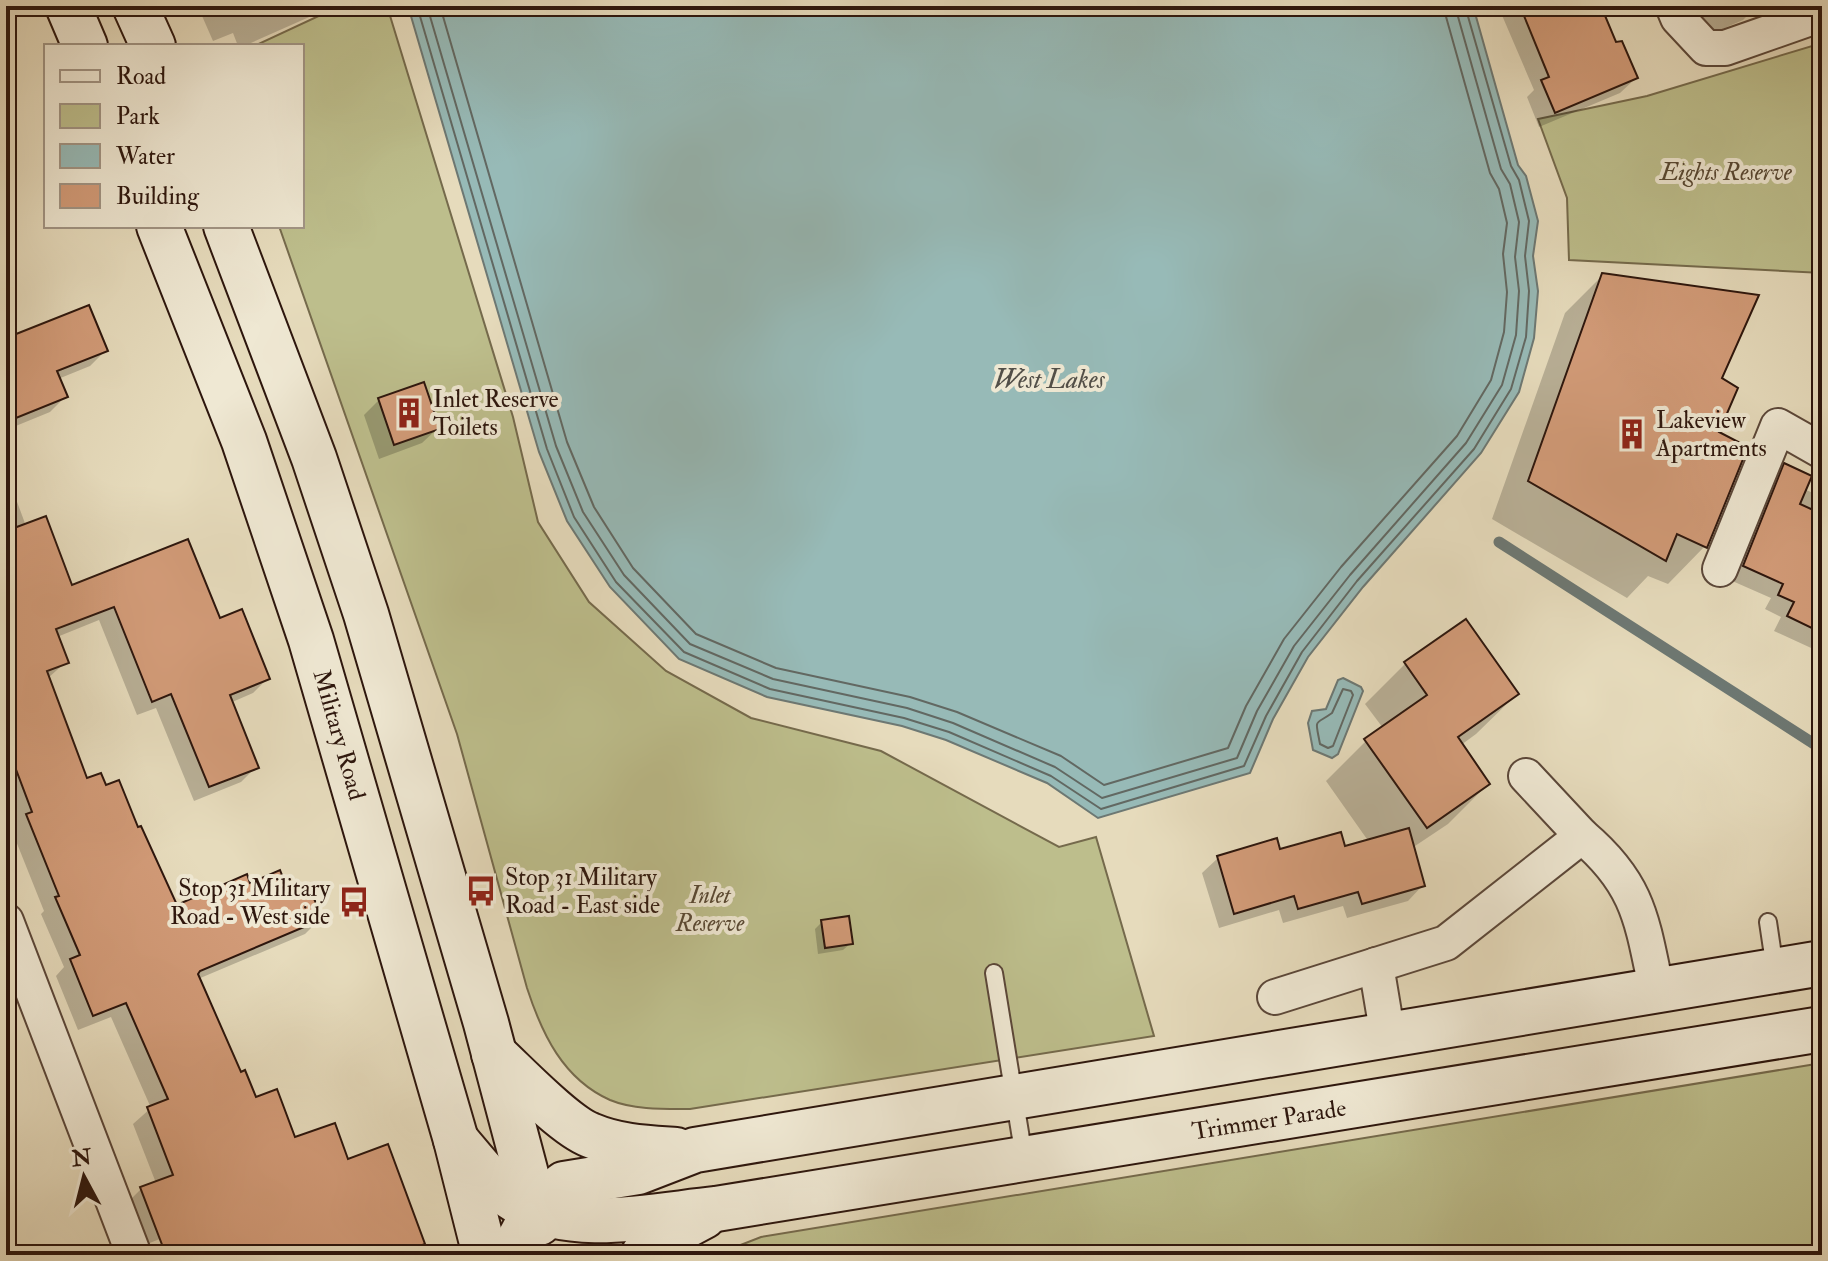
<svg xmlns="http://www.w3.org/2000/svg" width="1828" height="1261" font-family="'IM FELL Double Pica',serif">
<rect width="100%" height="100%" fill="#e6dbbc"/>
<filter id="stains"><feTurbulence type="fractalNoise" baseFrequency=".0025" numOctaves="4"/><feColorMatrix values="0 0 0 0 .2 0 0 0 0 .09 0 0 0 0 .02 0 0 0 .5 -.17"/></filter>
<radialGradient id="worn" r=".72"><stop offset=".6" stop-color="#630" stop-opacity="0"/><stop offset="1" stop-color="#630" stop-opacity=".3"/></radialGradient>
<g fill="#bdbe8c" stroke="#756a4c" stroke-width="2">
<path d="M340 6H387L513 417 538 522 589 602 666 671 751 718 881 751 1059 847 1096 837 1154 1036 690 1109C665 1109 634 1110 610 1100 563 1079 542 1034 527 988L457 734 279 226H302V46H254Z"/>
<polygon points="1822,43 1822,273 1569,260 1567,198 1538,119 1647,96"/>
<polygon points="1822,1063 1822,1255 715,1255 761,1237"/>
</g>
<g fill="#97bab7" stroke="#6d7873" stroke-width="2">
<polygon points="408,6 1473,6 1518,165 1526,176 1538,221 1533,256 1538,291 1534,338 1519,392 1481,453 1363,587 1308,657 1273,719 1250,773 1098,818 1047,783 946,740 902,726 767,697 679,659 610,587 567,521 539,452"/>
<polygon points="1343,678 1361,687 1363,691 1338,754 1332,758 1313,750 1308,723 1312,711 1326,709 1338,680"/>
</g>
<g fill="#0003">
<polygon points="202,6 334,6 244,46 238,46 233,33 213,41 199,9"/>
<polygon points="1498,6 1598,6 1615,44 1636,78 1620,93 1539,127 1527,97 1534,90"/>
<polygon points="1679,6 1757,6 1743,20 1697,40"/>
<polygon points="1603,275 1719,379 1717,433 1705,546 1668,584 1648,576 1627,598 1492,519 1565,313"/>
<polygon points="6,340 105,351 90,366 58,379 66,396 50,412 6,430"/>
<polygon points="379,400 438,428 422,443 379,459 364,415"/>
<polygon points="1785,466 1804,489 1822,497 1822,653 1774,631 1781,617 1765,609 1771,598 1730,580 1771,480"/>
<polygon points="6,472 26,526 70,587 219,620 268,678 253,693 230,703 256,767 241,782 194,801 156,708 137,715 99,620 57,637 66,662 48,678 86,781 137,830 176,907 249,885 288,896 320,919 305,934 198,979 240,1074 255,1100 294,1140 346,1161 423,1244 412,1255 178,1255 170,1235 142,1246 126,1204 141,1189 156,1183 133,1124 151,1108 111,1017 78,1030 56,976 64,967 41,914 44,911 12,831 17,826 6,797"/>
<polygon points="1405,664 1517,694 1476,734 1461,745 1488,784 1448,824 1412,848 1423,885 1408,901 1347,918 1343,906 1283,923 1279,910 1219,928 1202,873 1218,858 1279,852 1344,849 1369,842 1326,781 1366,741 1383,728 1365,704"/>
<polygon points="822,922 851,943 843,950 818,954 815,929"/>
</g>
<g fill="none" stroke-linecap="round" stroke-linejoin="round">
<g stroke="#626862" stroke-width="2">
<polyline points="417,6 547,449 574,517 616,582 684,652 770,689 904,718 949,732 1051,776 1101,809 1244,766 1266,716 1302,652 1357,581 1474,449 1511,389 1526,337 1529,291 1525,256 1529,221 1519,180 1511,166 1465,6"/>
<polyline points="427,6 556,446 583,512 624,575 690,644 773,679 907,708 953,723 1055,767 1102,798 1237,758 1257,711 1294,646 1350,575 1466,443 1502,385 1516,335 1519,291 1515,257 1519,222 1510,184 1501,169 1455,6"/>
<polyline points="440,6 567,442 594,507 633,568 696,634 776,668 910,697 957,712 1061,756 1104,785 1228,748 1246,706 1284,639 1341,567 1457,436 1491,380 1504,332 1507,292 1503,254 1507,223 1499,189 1490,173 1443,6"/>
<path d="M1343 689 1351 691 1353 695 1333 746 1328 748 1320 744C1315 717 1314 726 1332 713Z"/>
</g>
<polyline stroke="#6d7873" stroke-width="11" points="1499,542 1822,749"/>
</g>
<g fill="#d29b78" stroke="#2d160d" stroke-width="2">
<polygon points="1520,6 1601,6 1616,42 1622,41 1638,78 1555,113 1541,80 1549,77"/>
<polygon points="1602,273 1759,295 1722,378 1738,388 1719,432 1748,447 1707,548 1677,534 1666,561 1528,481"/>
<polygon points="89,305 108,351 57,371 68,397 6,422 6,338"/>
<polygon points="424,382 440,429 394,445 378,398"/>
<polygon points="1784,463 1812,476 1800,504 1822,514 1822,633 1787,616 1794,602 1778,595 1783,584 1743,566"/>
<polygon points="46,516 72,585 188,539 220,618 242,609 270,679 230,695 259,768 209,787 171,694 152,702 114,607 56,629 69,663 47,671 87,778 101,773 106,785 119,780 138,827 141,826 177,905 247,874 250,883 280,870 289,893 308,885 323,919 200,971 198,974 241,1072 245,1070 256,1097 277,1089 295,1137 335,1123 348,1159 388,1144 425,1244 396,1255 166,1255 140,1187 173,1175 147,1107 168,1099 126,1003 93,1016 70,959 80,955 55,897 59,896 26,814 32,812 6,743 6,531"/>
<polygon points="1466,619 1519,694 1458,737 1490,784 1427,828 1364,739 1427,695 1404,662"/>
<polygon points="1409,828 1425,886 1362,904 1358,892 1298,909 1294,896 1234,914 1217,856 1277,838 1280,849 1341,832 1345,846"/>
<polygon points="849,916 853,944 825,948 821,920"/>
</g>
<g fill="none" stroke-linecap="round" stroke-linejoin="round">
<g stroke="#5b4739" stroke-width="20">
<g id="service">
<polyline points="1768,922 1775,969"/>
<polyline points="994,973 1024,1157"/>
</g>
</g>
<g stroke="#5b4739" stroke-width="38">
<g id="minor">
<polyline points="1673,6 1678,18 1706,48 1725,48 1822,14"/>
<polyline points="1720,569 1778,426 1822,451"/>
<polyline points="1526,776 1582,836"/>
<polyline points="6,921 134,1255"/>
<polyline points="1376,965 1388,1037"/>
<path d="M1275 997 1446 943 1582 836C1640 885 1642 922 1657 992"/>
</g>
</g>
<g stroke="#2d160d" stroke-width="48">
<g id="secondary">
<polyline points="68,6 85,46"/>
<polyline points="135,6 153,46"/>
<polyline points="159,226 244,441 311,640 456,1140 485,1255"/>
<polyline points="226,226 314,458 366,614 486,1023 539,1223"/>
<path d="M494 1054C517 1075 564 1125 590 1135 618 1147 647 1148 676 1150"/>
<path d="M456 1140C474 1161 493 1187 517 1201 572 1235 655 1215 716 1209L1822 1029"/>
<polyline points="519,1255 520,1238 535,1210 564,1184 638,1172 695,1150 1822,963"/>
<polyline points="643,1255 659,1240 704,1216"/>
</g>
</g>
<use href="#service" stroke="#efe8d3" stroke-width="16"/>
<use href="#minor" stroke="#efe8d3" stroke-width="34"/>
<use href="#secondary" stroke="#efe8d3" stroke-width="44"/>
</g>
<defs>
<g id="building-bare" transform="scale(2.4)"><path d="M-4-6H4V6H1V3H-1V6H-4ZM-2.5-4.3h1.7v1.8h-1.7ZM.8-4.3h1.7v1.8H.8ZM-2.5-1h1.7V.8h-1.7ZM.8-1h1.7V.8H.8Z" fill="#8f2418" stroke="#efe8d3" stroke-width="2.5" paint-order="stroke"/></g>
<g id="bus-bare" transform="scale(2.4)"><path d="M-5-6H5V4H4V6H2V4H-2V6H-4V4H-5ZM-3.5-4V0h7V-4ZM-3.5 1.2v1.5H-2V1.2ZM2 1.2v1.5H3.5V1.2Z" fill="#8f2418" stroke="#efe8d3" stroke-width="2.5" paint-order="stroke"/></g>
</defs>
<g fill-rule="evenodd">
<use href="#building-bare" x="409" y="413"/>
<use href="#building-bare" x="1632" y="434"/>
<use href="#bus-bare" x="481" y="891"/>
<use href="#bus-bare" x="354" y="902"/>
</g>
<g text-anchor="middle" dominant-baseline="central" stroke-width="8" stroke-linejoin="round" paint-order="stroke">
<g font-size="24" font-style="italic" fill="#584833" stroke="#efe8d3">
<text x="1726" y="172">Eights Reserve</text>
<text x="710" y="895">Inlet<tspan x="710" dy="28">Reserve</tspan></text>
</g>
<g font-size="24" fill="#2d160d" stroke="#efe8d3" text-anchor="start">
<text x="433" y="399">Inlet Reserve<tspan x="433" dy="28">Toilets</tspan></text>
<text x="1656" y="420">Lakeview<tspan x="1656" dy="28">Apartments</tspan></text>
<text x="505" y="877">Stop 31 Military<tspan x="505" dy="28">Road - East side</tspan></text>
<text x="330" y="888" text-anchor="end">Stop 31 Military<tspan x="330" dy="28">Road - West side</tspan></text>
</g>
<g font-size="24" fill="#2d160d" stroke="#efe8d3">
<text transform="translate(339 735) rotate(74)">Military Road</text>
<text transform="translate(1269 1120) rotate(-9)">Trimmer Parade</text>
</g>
<g font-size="26" font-style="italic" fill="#524f48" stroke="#efe8d3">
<text x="1049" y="380">West Lakes</text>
</g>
</g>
<rect width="1828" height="1261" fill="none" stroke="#e6dbbc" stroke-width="32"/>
<rect x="8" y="8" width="1812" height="1245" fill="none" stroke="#2d160d" stroke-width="4"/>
<rect x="16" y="16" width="1796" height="1229" fill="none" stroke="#2d160d" stroke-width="2"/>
<rect x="44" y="44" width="260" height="184" fill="#efe8d3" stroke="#a19484" stroke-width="2"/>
<rect x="60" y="70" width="40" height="12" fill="#efe8d3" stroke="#a19484" stroke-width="2"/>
<text x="116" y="84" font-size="24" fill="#2d160d">Road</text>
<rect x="60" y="104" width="40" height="24" fill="#bdbe8c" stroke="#a19484" stroke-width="2"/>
<text x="116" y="124" font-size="24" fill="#2d160d">Park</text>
<rect x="60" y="144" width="40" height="24" fill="#97bab7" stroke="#a19484" stroke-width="2"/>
<text x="116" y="164" font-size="24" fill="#2d160d">Water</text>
<rect x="60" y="184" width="40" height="24" fill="#d29b78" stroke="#a19484" stroke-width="2"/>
<text x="116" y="204" font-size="24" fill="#2d160d">Building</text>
<g transform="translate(84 1177) rotate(353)" stroke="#efe8d3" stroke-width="6" paint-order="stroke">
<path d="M0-6L14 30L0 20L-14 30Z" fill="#2d160d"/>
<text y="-12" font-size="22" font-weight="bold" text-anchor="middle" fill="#2d160d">N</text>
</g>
<rect width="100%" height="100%" filter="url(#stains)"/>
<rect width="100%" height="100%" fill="url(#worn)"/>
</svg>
